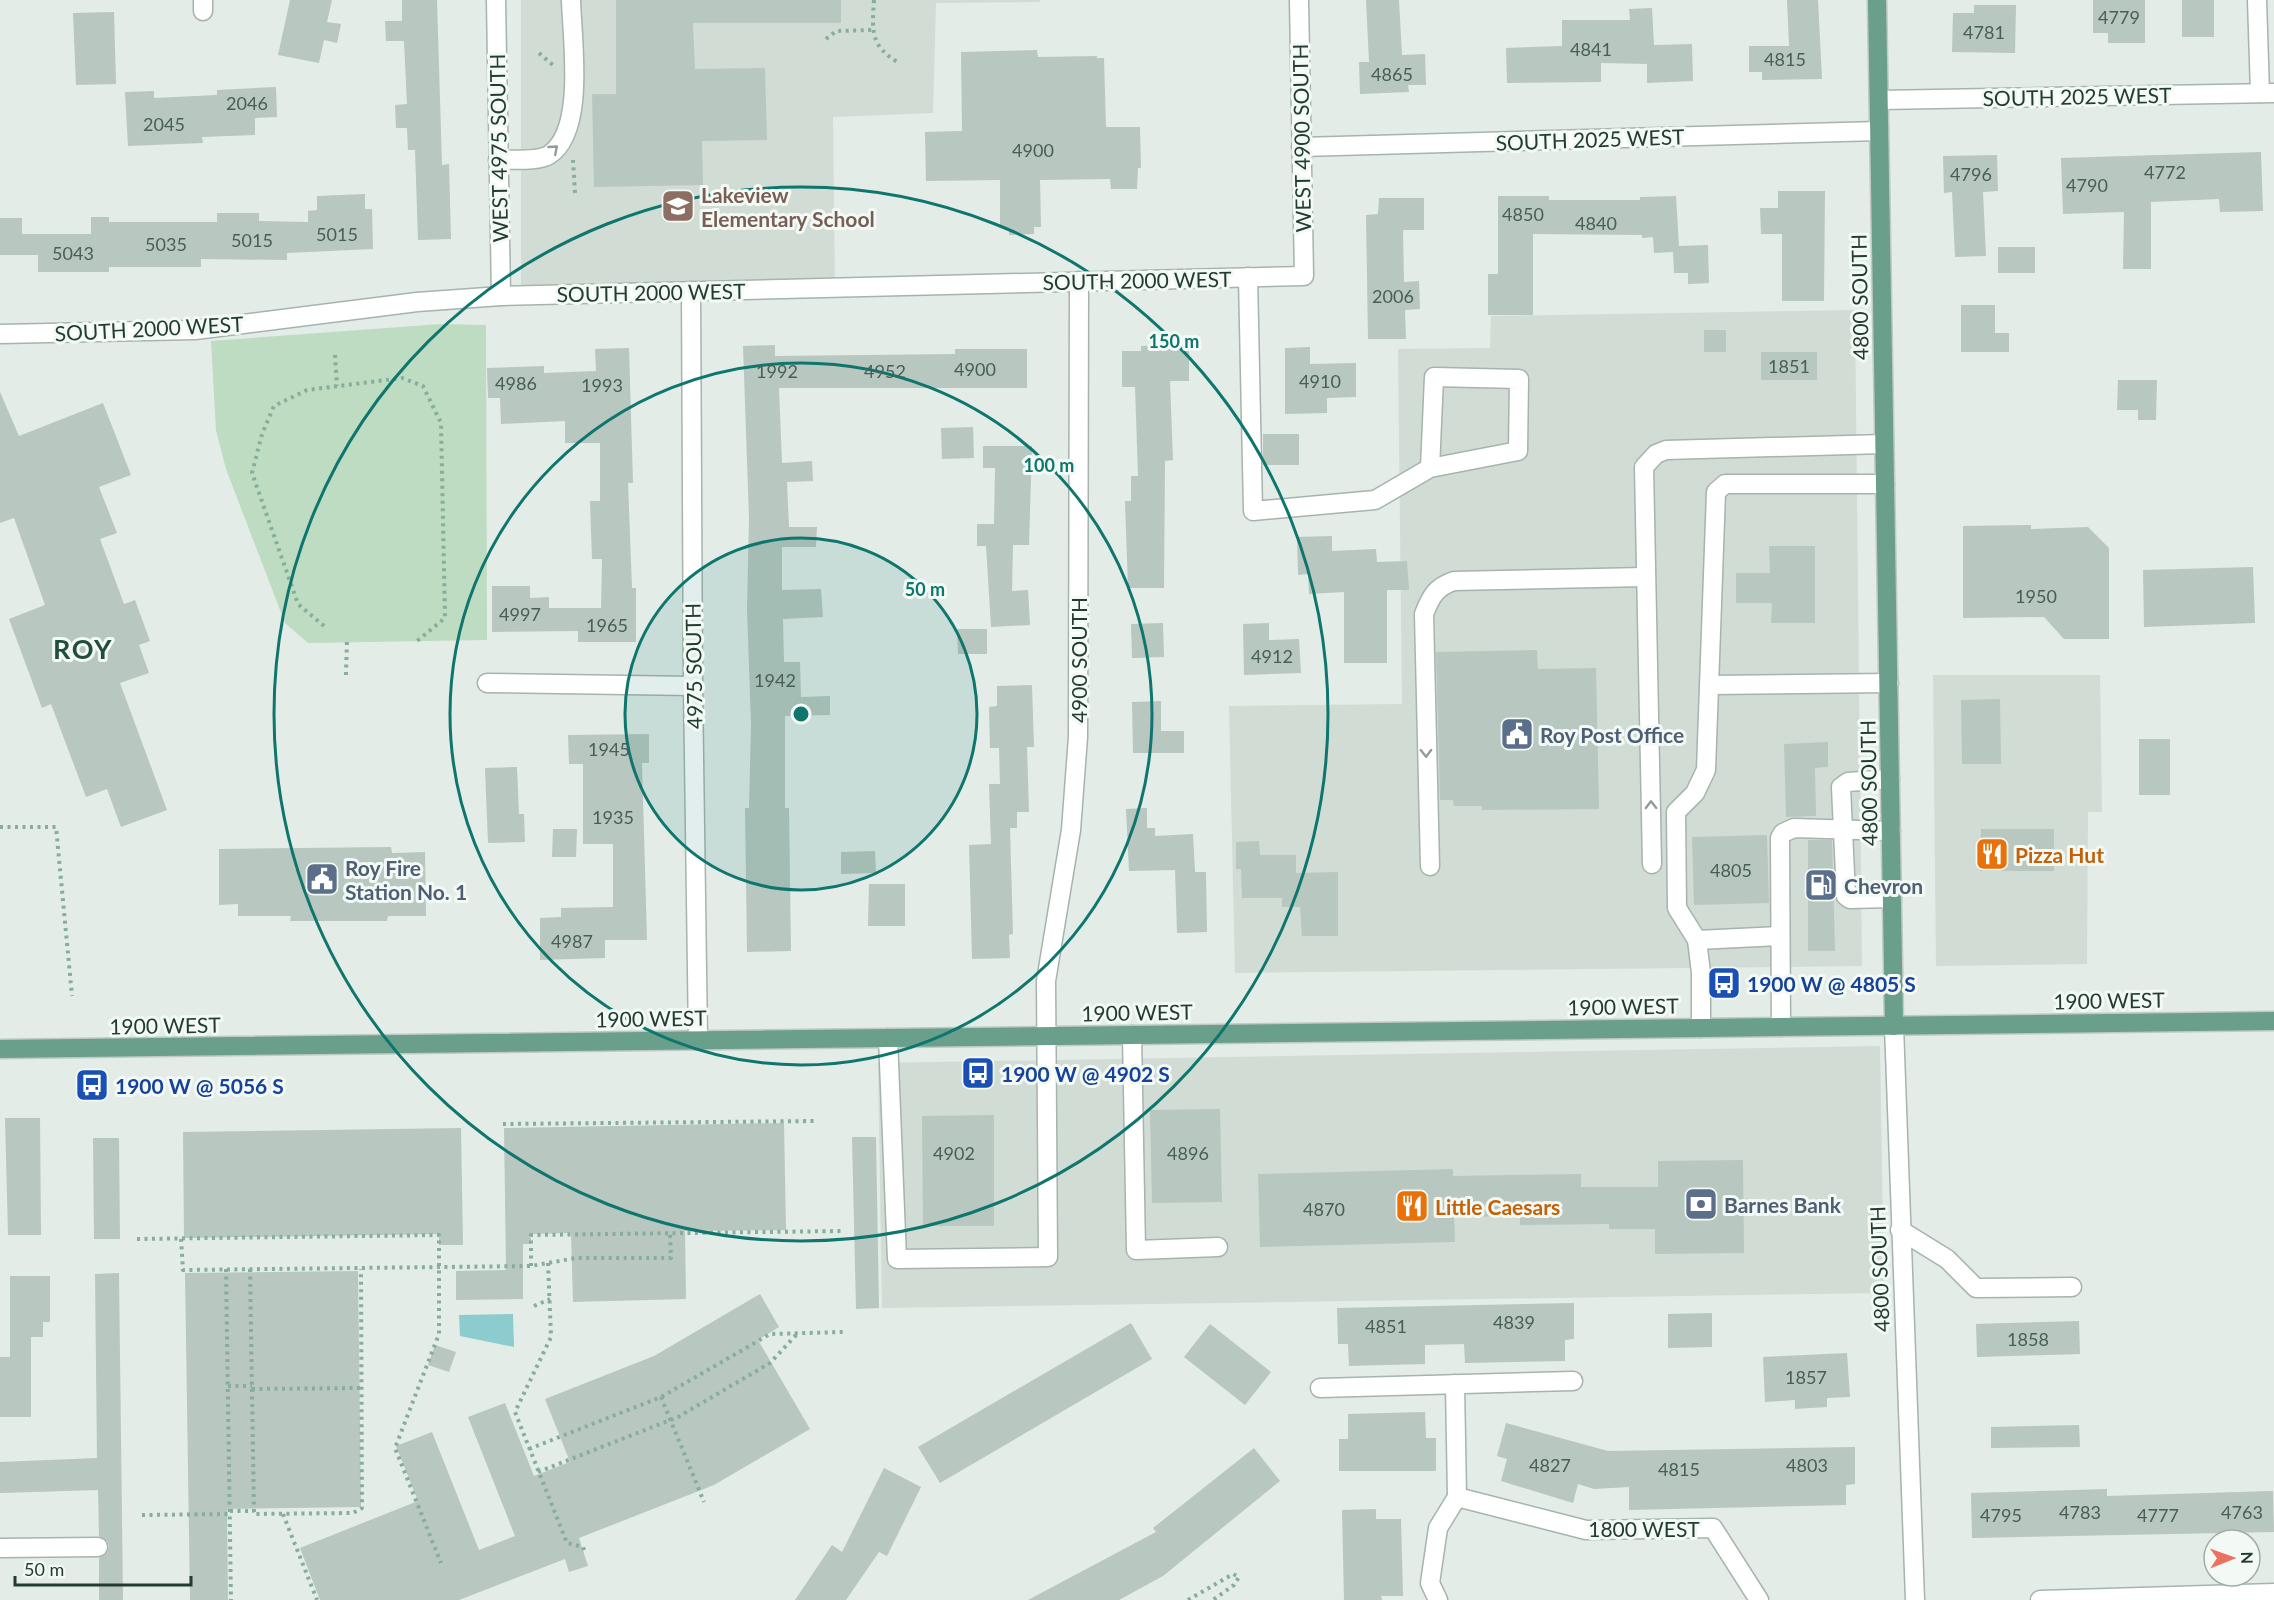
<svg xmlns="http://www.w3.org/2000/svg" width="2274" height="1600" font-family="Lato,sans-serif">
<rect width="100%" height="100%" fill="#e3ece7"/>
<g fill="#d1dcd5">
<polygon points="521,0 1040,0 1040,2 936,3 933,113 833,117 835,296 521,302"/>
<polygon points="1855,310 1862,966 1235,973 1229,706 1402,704 1398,349 1490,348 1491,316"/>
<polygon points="1933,675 2100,675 2102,812 2088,812 2087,964 1936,966"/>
<polygon points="1880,1046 1884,1293 882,1308 878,1063"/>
</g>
<polygon fill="#bddcc1" points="441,324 486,325 487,640 308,643 285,623 226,469 216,430 211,341"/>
<polygon fill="#8dccce" points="513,1314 514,1347 460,1336 459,1315"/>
<g fill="#b8c7bf">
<polygon points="290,0 332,0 327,22 341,24 337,43 324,40 319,63 278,55"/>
<polygon points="402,0 437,0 442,165 449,164 451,239 418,240 415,150 408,150 407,128 396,128 395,105 407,104 404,41 386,41 385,21 402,21"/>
<polygon points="616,0 841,0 841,23 693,23 695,69 765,68 767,140 702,141 703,185 594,187 592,94 616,94"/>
<polygon points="1366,0 1399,0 1402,55 1425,54 1426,85 1408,85 1409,92 1360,94 1359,62 1369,62"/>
<polygon points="1787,0 1818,0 1822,79 1762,80 1762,72 1749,72 1749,46 1789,46"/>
<polygon points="2093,0 2145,0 2145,43 2108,43 2108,33 2093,33"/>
<rect x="2182" y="0" width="32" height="37"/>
<polygon points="1974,5 2016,5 2015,53 1952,52 1953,13 1974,13"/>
<polygon points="1652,8 1654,45 1692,44 1693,81 1647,83 1647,64 1601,63 1601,82 1507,83 1506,48 1562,46 1562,20 1630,20 1629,9"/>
<polygon points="114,12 116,84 76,85 73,13"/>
<polygon points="1037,50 1038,57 1097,56 1097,58 1104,58 1106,127 1140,127 1141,168 1138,168 1137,189 1111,189 1110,179 1040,180 1041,227 1034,227 1034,234 1009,235 1009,228 1000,228 1000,180 926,181 925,132 962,131 961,52"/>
<polygon points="276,87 277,117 255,118 255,135 202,137 203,143 128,146 125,92 154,91 154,98 217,95 217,90"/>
<polygon points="2261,152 2263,211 2220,212 2219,199 2151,202 2151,269 2123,269 2124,212 2063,214 2061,158"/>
<polygon points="1997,155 1998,191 1983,192 1986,256 1955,257 1952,192 1944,193 1943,156"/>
<polygon points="1778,191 1825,191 1824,301 1782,301 1782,234 1761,234 1760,208 1778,208"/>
<polygon points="365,194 365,209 372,209 373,249 287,253 287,260 201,259 201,267 109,267 109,272 38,272 38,255 0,255 0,218 22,218 22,234 91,234 91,217 109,217 109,222 217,222 217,213 259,213 259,221 308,222 308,211 317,210 317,196"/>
<polygon points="1498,196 1549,196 1549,200 1640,200 1640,197 1676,196 1679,246 1708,245 1709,283 1688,284 1688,273 1674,273 1673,252 1654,253 1653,237 1642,238 1642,235 1533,234 1533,315 1488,315 1488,274 1498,274"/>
<polygon points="1379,198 1424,198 1424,230 1403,230 1404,282 1419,281 1420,309 1405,310 1406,339 1368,339 1366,215 1378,214"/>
<rect x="1998" y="247" width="37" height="26"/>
<polygon points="1961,305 1995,305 1995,333 2009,333 2009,352 1961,352"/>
<rect x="1704" y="330" width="22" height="22"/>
<polygon points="775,345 775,356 955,354 955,349 1027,349 1027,388 779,388 782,463 812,461 813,481 787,482 789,527 817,527 816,547 782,547 782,590 821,589 823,617 783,619 784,662 800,662 801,697 830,696 830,715 785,716 785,808 789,808 791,951 747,952 745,808 749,808 751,724 747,609 749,518 743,346"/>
<polygon points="1189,345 1189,381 1170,381 1173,460 1165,461 1164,588 1128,588 1125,501 1131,501 1131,476 1138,476 1135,387 1122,387 1122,351 1141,351 1141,346"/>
<polygon points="1310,347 1310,364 1356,363 1356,397 1327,398 1327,413 1285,414 1285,348"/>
<polygon points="629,348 633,483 628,483 632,588 636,588 636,642 578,642 578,631 492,632 492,586 530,586 530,598 549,597 549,608 601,608 602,559 592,559 590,501 600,501 600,443 565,443 565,421 501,424 500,398 488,398 487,368 544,366 544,373 596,371 595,349"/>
<rect x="1761" y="352" width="56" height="28"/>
<polygon points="2118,380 2157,380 2156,420 2138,420 2138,410 2117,410"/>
<polygon points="0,392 19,436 103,403 131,475 99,487 117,533 100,539 124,604 135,600 150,641 139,645 149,673 120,683 167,810 121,827 107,789 86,797 51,704 42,708 9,619 45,605 14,518 0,523"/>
<polygon points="973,427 974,458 942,459 941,428"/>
<rect x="1263" y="434" width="36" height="31"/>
<polygon points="983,446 1032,446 1029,545 1013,545 1012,591 1028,590 1030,625 991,627 986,546 977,546 977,524 994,524 995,468 983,468"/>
<polygon points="2031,525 2031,529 2088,527 2109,548 2109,639 2064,639 2044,617 1963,618 1963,526"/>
<polygon points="1332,536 1332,551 1376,549 1377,562 1407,561 1409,590 1387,590 1387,663 1344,663 1344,592 1309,594 1308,574 1298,575 1297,537"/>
<polygon points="1769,546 1815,546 1815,623 1771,623 1772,603 1736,603 1736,573 1770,573"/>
<polygon points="2253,567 2255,623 2144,627 2143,570"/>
<polygon points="1163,623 1164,657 1132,658 1131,624"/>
<polygon points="1269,623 1269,640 1299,639 1301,673 1244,675 1243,624"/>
<polygon points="957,629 987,629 987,654 958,654"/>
<polygon points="1537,650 1538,669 1596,668 1599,809 1482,810 1482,806 1454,806 1453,800 1440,800 1436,652"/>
<polygon points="1032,685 1034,747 1027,747 1029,812 1017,812 1017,828 1010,828 1013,934 1009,935 1010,958 972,959 969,845 991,844 989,784 1000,784 999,748 990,748 989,707 997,706 997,686"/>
<polygon points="2000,699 2001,764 1962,764 1961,700"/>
<polygon points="1161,701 1161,731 1184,731 1184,753 1133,753 1132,702"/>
<polygon points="649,734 649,763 642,763 647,940 605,940 605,958 540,960 540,918 561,917 561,908 613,907 613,844 583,844 583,764 569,764 568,735"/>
<rect x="2139" y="739" width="31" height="56"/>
<polygon points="1828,742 1828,767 1815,768 1816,816 1786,817 1784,744"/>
<polygon points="517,767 519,814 524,814 525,842 488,843 485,768"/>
<polygon points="1147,808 1147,828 1155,828 1155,836 1193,834 1195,872 1206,872 1207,932 1177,933 1175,870 1129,871 1126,809"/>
<polygon points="553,829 577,829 576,857 552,857"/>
<polygon points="1981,829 2054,829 2054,871 1980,871"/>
<polygon points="1767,835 1769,903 1694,905 1692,837"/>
<polygon points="1808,840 1832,840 1835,951 1808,951"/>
<polygon points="1259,841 1260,855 1296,855 1296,873 1338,872 1338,936 1302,936 1300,907 1282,907 1282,898 1242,898 1241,869 1236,869 1236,842"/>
<polygon points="391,847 392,853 425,852 426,916 388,916 387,921 290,921 291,916 238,916 238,904 219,905 219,849"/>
<polygon points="875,851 876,873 841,874 841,852"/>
<polygon points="869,884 905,884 905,926 868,926"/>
<polygon points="1220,1109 1222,1202 1152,1203 1150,1110"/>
<polygon points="994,1115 994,1226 923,1226 922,1116"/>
<polygon points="5,1118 40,1118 41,1235 8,1235"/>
<polygon points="784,1123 786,1230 685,1231 686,1299 573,1302 571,1233 531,1234 531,1244 523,1244 523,1299 456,1300 456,1271 506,1270 504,1128"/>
<polygon points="461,1128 463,1245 439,1245 439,1234 184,1238 183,1132"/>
<polygon points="852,1137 876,1137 879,1308 856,1309"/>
<polygon points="93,1138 119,1138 120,1239 94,1239"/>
<polygon points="1743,1160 1744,1253 1655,1254 1655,1229 1609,1229 1609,1224 1520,1225 1520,1216 1454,1217 1455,1242 1260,1247 1258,1174 1453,1169 1453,1176 1581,1174 1581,1187 1658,1187 1658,1161"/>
<polygon points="358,1271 361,1507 227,1509 228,1600 190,1600 185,1273"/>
<polygon points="119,1273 123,1600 99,1600 99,1558 107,1553 109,1546 107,1541 99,1536 98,1490 0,1493 0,1462 97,1458 95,1274"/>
<polygon points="10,1276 50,1276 50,1322 43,1322 43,1337 31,1337 31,1417 0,1417 0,1357 10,1357"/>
<polygon points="760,1294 779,1327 758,1340 810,1429 714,1485 579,1538 588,1566 569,1572 565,1559 459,1600 320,1600 300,1548 418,1501 396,1446 432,1432 479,1550 515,1536 468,1417 505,1403 534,1476 570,1462 545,1399 654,1356"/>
<polygon points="1574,1303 1574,1339 1565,1340 1565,1361 1465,1363 1464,1344 1425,1345 1425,1364 1349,1366 1348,1344 1338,1344 1337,1308"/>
<polygon points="1712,1313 1712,1347 1668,1348 1668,1314"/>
<polygon points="2079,1321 2080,1354 1977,1357 1976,1324"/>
<polygon points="1131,1323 1152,1359 940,1483 918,1447"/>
<polygon points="1210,1324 1271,1372 1245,1405 1184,1357"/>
<polygon points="435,1345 456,1352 449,1372 428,1365"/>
<polygon points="1847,1353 1850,1397 1827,1398 1827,1407 1795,1409 1795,1400 1765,1402 1763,1357"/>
<polygon points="1425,1412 1426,1438 1436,1438 1436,1471 1339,1471 1339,1439 1348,1439 1348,1414"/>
<polygon points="1506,1423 1608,1451 1855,1447 1855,1484 1846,1485 1846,1505 1629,1510 1629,1487 1594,1489 1578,1484 1573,1503 1501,1481 1507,1459 1497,1456"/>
<polygon points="2079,1425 2080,1447 1991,1448 1991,1427"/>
<polygon points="1254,1448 1280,1481 1163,1576 1119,1600 1028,1600 1156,1532 1153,1528"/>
<polygon points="884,1468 921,1487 887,1556 879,1552 846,1600 795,1600 832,1545 842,1552"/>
<polygon points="2107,1489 2107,1496 2273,1491 2274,1532 1972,1538 1971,1493"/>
<polygon points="1376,1509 1376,1519 1401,1519 1403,1596 1381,1596 1382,1600 1344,1600 1342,1510"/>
</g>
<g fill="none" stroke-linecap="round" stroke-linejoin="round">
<g stroke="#a6b4ad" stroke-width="21">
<g id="minor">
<polyline points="203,0 203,11"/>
<polyline points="496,0 501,296"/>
<polyline points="2257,0 2260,93"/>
<polyline points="1880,100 2274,93"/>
<polyline points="1301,147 1879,131"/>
<path d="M498 160C512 159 537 162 549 155 586 131 572 40 571 0"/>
<polyline points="1248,277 1253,511 1375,500 1430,468 1518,451 1519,379 1434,377 1430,468"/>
<polyline points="691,291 693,686 698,1040"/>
<polyline points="0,334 195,330 417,302 501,296 1304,276 1299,0"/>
<polyline points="487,683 693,686"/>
<polyline points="1710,685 1889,683"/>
<polyline points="1890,779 1848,782 1841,787 1846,896 1850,899 1892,898"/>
<polyline points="1652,864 1644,467 1656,454 1666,450 1884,444"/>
<path d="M1430 866 1424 614C1431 596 1436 587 1454 581L1645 577"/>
<polyline points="1697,940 1780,936"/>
<polyline points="1894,1026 1915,1600"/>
<polyline points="1781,1027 1780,838 1783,833 1794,828 1891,831"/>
<polyline points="1701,1028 1701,973 1697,940 1677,908 1676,812 1695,793 1706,770 1716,492 1725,484 1885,484"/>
<polyline points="1132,1035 1136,1250 1218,1247"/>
<polyline points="888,1038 897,1259 1048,1257 1046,981 1071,830 1078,737 1079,281"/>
<polyline points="1900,1230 1947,1259 1976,1288 2072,1287"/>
<polyline points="1455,1384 1457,1497"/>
<polyline points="1320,1388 1573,1381"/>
<polyline points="0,1548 98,1547"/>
<polyline points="1438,1600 1430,1583 1438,1528 1457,1497 1586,1530 1713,1528 1759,1600"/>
<polyline points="2040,1600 2274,1593"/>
</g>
</g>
<g stroke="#c1c8c6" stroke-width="21">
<g id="major">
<polyline points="1877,0 1894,1026"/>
<polyline points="0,1049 2274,1021"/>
</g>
</g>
<g stroke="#85ae9c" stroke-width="4" stroke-dasharray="3 4.5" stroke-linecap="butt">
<path d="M874 0C872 31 870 46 899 63"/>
<polyline points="826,39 836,31 872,30"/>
<polyline points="539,53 554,66"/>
<polyline points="573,160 575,193"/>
<polyline points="335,355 337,386"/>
<polyline points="324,626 298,604 252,473 262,434 274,406 307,390 402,378 423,386 441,423 445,618 417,641"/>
<polyline points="346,675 347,639"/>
<polyline points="0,827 56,827 72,996"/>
<polyline points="503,1124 818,1121"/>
<polyline points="137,1239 439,1235 439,1334 395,1448 441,1563"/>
<polyline points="181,1239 183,1270 531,1266 576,1258 671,1258 670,1233"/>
<polyline points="548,1263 551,1337 515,1412 567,1543 583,1547 585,1553"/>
<polyline points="531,1266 531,1235 842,1231"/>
<polyline points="226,1269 231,1600"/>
<polyline points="250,1269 254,1514 353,1513 362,1508 361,1269"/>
<polyline points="534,1306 550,1299"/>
<polyline points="228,1386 252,1386"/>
<polyline points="252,1389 362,1388"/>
<polyline points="661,1397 704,1502"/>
<polyline points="529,1449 661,1397 770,1334 843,1332"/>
<polyline points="538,1472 678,1417 770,1363 797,1334"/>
<polyline points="230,1511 254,1511"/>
<polyline points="283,1514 317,1600"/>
<polyline points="142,1515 230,1514"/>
<polyline points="1188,1600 1233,1574 1239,1577 1234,1585 1213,1600"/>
</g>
<use href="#minor" stroke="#fff" stroke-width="18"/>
<use href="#major" stroke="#699f8b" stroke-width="18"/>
</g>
<defs><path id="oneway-chevron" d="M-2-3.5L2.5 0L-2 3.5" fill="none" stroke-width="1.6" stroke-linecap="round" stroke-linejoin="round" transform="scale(1.5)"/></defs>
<g stroke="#919e98">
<use href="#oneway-chevron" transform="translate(554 149) rotate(-41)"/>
<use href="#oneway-chevron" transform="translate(1426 753) rotate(89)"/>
<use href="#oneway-chevron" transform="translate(1651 805) rotate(-91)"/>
</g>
<circle cx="801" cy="714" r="176" fill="#0f766e" fill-opacity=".12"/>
<g fill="none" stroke="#0f766e" stroke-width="3">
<circle cx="801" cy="714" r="176"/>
<circle cx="801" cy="714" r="351"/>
<circle cx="801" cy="714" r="527"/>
</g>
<defs>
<g id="school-square" transform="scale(1.725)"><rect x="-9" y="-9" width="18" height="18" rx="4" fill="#8d6e63" stroke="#f3f9f5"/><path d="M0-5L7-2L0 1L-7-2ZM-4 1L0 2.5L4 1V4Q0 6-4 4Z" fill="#fff"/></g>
<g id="civic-square" transform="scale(1.725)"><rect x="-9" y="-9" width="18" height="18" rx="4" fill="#5c6f8a" stroke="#f3f9f5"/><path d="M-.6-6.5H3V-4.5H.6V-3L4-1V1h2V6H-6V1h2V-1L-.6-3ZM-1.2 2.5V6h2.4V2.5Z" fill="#fff"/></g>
<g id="restaurant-square" transform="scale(1.725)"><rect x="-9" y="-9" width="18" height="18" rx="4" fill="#e8710a" stroke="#f3f9f5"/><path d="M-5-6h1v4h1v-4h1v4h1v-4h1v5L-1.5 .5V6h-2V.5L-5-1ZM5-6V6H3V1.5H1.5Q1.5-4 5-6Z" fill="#fff"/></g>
<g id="fuel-square" transform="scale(1.725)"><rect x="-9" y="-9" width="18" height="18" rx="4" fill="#5c6f8a" stroke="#f3f9f5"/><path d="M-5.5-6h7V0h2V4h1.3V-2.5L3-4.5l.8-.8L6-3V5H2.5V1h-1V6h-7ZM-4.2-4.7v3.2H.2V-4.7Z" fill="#fff"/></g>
<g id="bus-square" transform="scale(1.725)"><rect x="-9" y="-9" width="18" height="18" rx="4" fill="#1a4fb4" stroke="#f3f9f5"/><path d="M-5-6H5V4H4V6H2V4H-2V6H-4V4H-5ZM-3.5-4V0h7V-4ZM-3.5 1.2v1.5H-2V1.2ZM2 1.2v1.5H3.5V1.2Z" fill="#fff"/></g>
<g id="bank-square" transform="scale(1.725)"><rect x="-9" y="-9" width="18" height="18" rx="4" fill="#5c6f8a" stroke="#f3f9f5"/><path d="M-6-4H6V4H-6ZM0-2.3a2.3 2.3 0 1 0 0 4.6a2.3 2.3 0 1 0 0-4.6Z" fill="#fff"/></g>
</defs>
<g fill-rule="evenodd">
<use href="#school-square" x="678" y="206"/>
<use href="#civic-square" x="1517" y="734"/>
<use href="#restaurant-square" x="1992" y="854"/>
<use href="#civic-square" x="322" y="879"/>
<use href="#fuel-square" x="1821" y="885"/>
<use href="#bus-square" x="1724" y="983"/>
<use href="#bus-square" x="978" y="1073"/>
<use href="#bus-square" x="92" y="1085"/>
<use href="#bank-square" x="1701" y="1204"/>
<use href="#restaurant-square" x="1412" y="1206"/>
</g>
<g text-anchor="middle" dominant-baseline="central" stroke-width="6" stroke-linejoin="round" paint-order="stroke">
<g font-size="18" fill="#485f55">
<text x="2119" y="17">4779</text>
<text x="1984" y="32">4781</text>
<text x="1591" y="49">4841</text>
<text x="1785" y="59">4815</text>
<text x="1392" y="74">4865</text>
<text x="247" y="103">2046</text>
<text x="164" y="124">2045</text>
<text x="1033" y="150">4900</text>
<text x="2165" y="172">4772</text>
<text x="1971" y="174">4796</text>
<text x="2087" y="185">4790</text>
<text x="1523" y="214">4850</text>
<text x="1596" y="223">4840</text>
<text x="337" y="234">5015</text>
<text x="252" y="240">5015</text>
<text x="166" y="244">5035</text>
<text x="73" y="253">5043</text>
<text x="1393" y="296">2006</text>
<text x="1789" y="366">1851</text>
<text x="975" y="369">4900</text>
<text x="777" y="371">1992</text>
<text x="885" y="371">4952</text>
<text x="1320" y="381">4910</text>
<text x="516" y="383">4986</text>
<text x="602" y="385">1993</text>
<text x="2036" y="596">1950</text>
<text x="520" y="614">4997</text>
<text x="607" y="625">1965</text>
<text x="1272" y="656">4912</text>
<text x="775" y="680">1942</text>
<text x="609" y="749">1945</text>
<text x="613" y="817">1935</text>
<text x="1731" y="870">4805</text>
<text x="572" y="941">4987</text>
<text x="954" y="1153">4902</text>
<text x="1188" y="1153">4896</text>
<text x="1324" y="1209">4870</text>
<text x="1514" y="1322">4839</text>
<text x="1386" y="1326">4851</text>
<text x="2028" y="1339">1858</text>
<text x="1806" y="1377">1857</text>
<text x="1550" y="1465">4827</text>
<text x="1807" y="1465">4803</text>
<text x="1679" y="1469">4815</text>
<text x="2080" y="1512">4783</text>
<text x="2242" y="1512">4763</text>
<text x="2001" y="1515">4795</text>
<text x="2158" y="1515">4777</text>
</g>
<g font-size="21" fill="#233c32" stroke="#f3f9f5">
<text transform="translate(2077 96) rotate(-1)">SOUTH 2025 WEST</text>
<text transform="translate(1301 138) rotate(-91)">WEST 4900 SOUTH</text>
<text transform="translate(1590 139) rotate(-2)">SOUTH 2025 WEST</text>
<text transform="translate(498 148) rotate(-91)">WEST 4975 SOUTH</text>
<text transform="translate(1137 280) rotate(-1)">SOUTH 2000 WEST</text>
<text transform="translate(651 292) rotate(-1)">SOUTH 2000 WEST</text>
<text transform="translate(1859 297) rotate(-91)">4800 SOUTH</text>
<text transform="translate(149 328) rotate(-3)">SOUTH 2000 WEST</text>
<text transform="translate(1078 660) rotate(-90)">4900 SOUTH</text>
<text transform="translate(693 666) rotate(-91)">4975 SOUTH</text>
<text transform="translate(1868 783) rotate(-91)">4800 SOUTH</text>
<text transform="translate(2109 1000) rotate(-1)">1900 WEST</text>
<text transform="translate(1623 1006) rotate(-1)">1900 WEST</text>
<text transform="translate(1137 1012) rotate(-1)">1900 WEST</text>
<text transform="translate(651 1018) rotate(-1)">1900 WEST</text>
<text transform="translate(165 1025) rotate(-1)">1900 WEST</text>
<text transform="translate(1879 1269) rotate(-92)">4800 SOUTH</text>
<text x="1644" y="1528">1800 WEST</text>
</g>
<g font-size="21" font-weight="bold" fill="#785e54" stroke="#f3f9f5" text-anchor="start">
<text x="701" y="194">Lakeview<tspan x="701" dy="24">Elementary School</tspan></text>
</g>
<g font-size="21" font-weight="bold" fill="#4e5e75" stroke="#f3f9f5" text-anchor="start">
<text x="1540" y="734">Roy Post Office</text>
<text x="345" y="867">Roy Fire<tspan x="345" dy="24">Station No. 1</tspan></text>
<text x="1844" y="885">Chevron</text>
<text x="1724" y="1204">Barnes Bank</text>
</g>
<g font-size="21" font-weight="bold" fill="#c56008" stroke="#f3f9f5" text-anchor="start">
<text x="2015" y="854">Pizza Hut</text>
<text x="1435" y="1206">Little Caesars</text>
</g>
<g font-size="21" font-weight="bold" fill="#164399" stroke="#f3f9f5" text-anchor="start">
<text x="1747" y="983">1900 W @ 4805 S</text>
<text x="1001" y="1073">1900 W @ 4902 S</text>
<text x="115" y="1085">1900 W @ 5056 S</text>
</g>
<g font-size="27" font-weight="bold" letter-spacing="1.5" fill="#204d3d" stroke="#f3f9f5">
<text x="83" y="648">ROY</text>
</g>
</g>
<circle cx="801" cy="714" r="9" fill="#0f766e" stroke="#f3f9f5" stroke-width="3"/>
<g font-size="18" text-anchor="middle" font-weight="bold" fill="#0f766e" stroke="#f3f9f5" stroke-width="6" stroke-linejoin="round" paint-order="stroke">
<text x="1174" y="348">150 m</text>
<text x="1049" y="472">100 m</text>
<text x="925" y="596">50 m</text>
</g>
<g transform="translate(2232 1558) rotate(89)"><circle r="28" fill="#f3f9f5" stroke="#a0ada7" stroke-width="1.5"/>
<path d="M0-4.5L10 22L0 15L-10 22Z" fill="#eb7261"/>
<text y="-9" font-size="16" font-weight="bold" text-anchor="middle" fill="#233c32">N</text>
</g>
<path d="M15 1576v9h176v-9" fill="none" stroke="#233c32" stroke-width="3"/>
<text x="24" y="1576" font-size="18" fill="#233c32" stroke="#f3f9f5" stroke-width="4.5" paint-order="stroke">50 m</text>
</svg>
